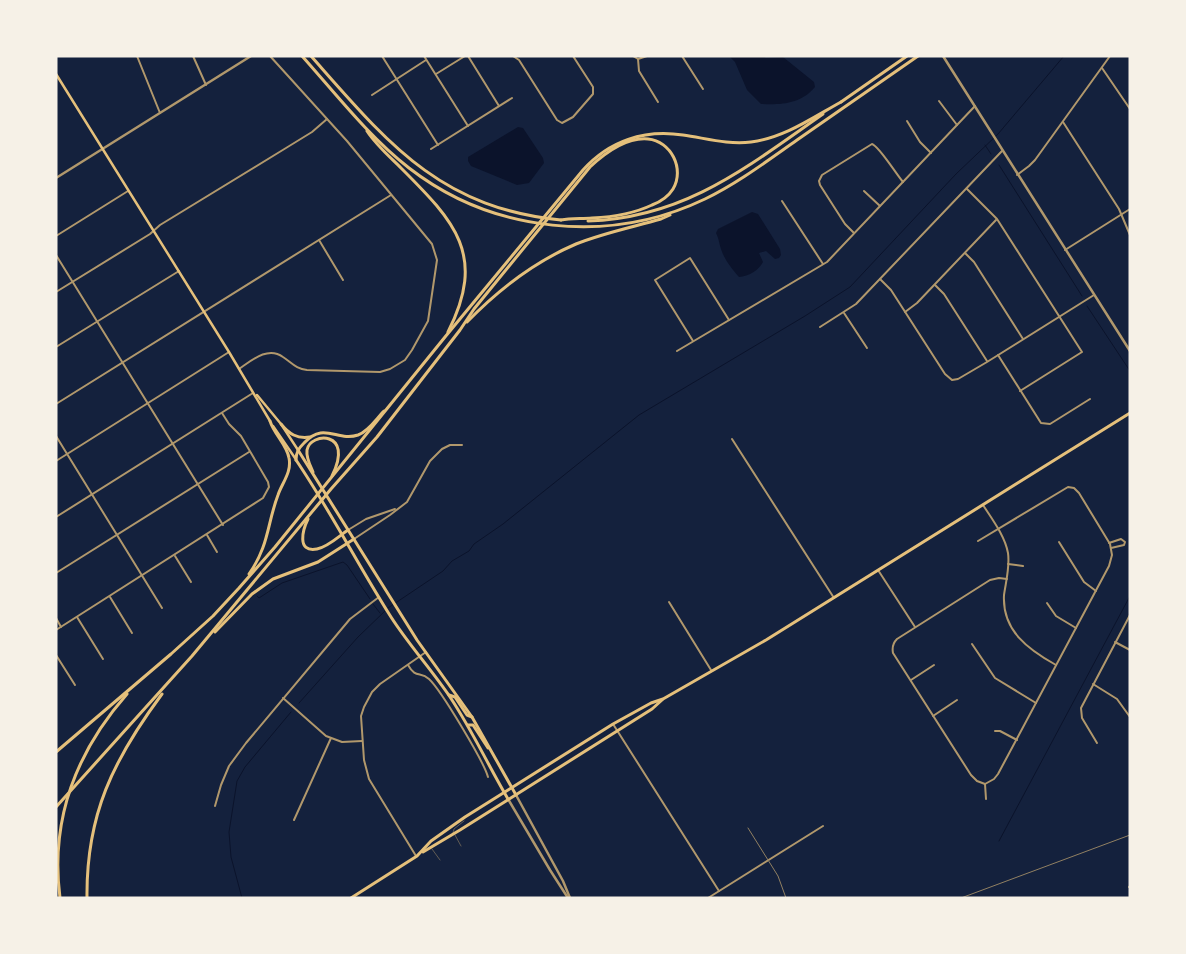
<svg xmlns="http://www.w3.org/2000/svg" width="1186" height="954" font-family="'Work Sans',sans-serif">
<rect width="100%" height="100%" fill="#14213d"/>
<g fill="#0b132b">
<path d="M729 56H763L766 58 783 57 814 82 815 87C801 104 781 105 761 104L747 90 735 62Z"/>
<polygon points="518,127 523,128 543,158 544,163 529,183 517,185 471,166 468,161 468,157"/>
<path d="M752 212 758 214 780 249 781 255 779 258 775 259 766 251 759 253 763 262C758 271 749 276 739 277 732 269 724 259 721 249 719 243 719 239 716 233L718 229Z"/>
</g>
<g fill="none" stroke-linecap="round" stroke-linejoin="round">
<g stroke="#0b132b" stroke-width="1">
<polyline points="985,145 991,154"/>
<polyline points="999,165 1082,296"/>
<polyline points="1087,306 1130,371"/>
<polyline points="257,596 259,598 282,583 343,562 347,565 370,599"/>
<polyline points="373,604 380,613"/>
<polyline points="388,608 443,571 452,561 469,551 474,544 503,524 639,415 805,316 850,287 956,174 998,134 1064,56"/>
<polyline points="299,703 358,637 385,611"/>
<polyline points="999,841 1130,596"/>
<polyline points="242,898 231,857 229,832 237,781 245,767 291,712"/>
</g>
<g stroke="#b1986c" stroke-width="0.5">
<polyline points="453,833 454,829 464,821"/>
<polyline points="455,835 461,846"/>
<polyline points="432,849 440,860"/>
</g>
<g stroke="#b1986c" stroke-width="2">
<polyline points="137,56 160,113"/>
<polyline points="193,56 206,85"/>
<polyline points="382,56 438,145"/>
<polyline points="424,56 468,126"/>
<polyline points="468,56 499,106"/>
<polyline points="513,56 519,60 557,120 562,123 573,117 593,94 593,87 573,56"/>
<polyline points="633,56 638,59"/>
<polyline points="682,56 703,89"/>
<polyline points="638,59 639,71 658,102"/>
<polyline points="638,59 647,56"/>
<polyline points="1102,68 1130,109"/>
<polyline points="436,74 465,56"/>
<polyline points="372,95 426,60"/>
<polyline points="939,101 957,125"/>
<polyline points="907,121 920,142 931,153"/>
<polyline points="1063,122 1119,209 1130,235"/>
<polyline points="431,149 512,98"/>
<polyline points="1017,175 1029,166 1035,160 1110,56"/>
<polyline points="967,189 997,219 1082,352 1020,391"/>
<polyline points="864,191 880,206"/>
<polyline points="782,201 823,264"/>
<path d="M854 233 845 224 820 185 819 181 822 175 872 144C879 146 896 174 903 182"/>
<polyline points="56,236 128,191"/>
<polyline points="319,240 343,280"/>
<polyline points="1065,250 1130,209"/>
<polyline points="965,253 974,262 1023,339"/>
<polyline points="56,255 223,525"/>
<polyline points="880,279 891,290 945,374 952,380 958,379 987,362 1094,295"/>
<polyline points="935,285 944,294 987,361"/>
<polyline points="56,292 150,234 160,225 286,148 312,132 327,119"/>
<polyline points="905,312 917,303 996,220"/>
<polyline points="844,313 867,348"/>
<polyline points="820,327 856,304 1002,151"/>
<polyline points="693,341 655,280 690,258 729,320"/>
<polyline points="56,347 179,271"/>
<polyline points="677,351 827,262 975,106"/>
<polyline points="998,355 1041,423 1050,424 1090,399"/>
<path d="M239 369C252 360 268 346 283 357 292 363 296 369 307 370L380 372 390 369 405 360 412 350 428 321 437 260 432 244 347 141 270 56"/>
<polyline points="56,404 391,195"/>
<polyline points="56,436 162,608"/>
<polyline points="732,439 834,598"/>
<polyline points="56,461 229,352"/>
<path d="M983 505C992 519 1005 536 1008 553 1010 567 1006 581 1004 595 1002 631 1029 650 1056 665"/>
<polyline points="56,517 253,393"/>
<polyline points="348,530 366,519 395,509"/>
<polyline points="207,535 217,552"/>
<polyline points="354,539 390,515 407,502 430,461 442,449 450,445 462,445"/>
<polyline points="978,541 1068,487 1074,488 1079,493 1110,544 1112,555 1109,566 998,774 994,779 985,784"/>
<polyline points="1059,542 1084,582 1096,591"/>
<polyline points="1109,543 1121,539 1125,542 1124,545 1111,548"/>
<polyline points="175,556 191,582"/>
<polyline points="1008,564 1023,566"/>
<polyline points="878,570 915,627"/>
<polyline points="56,573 249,452"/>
<polyline points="110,597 132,633"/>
<polyline points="669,602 711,670"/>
<polyline points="1047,603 1056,616 1076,628"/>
<polyline points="77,617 103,659"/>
<polyline points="56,618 61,627"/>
<polyline points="56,630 263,498 269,487 268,482 241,436 229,424 222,413"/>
<polyline points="1115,642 1130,650"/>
<polyline points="972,644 995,678 1036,703"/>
<polyline points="56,655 75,685"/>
<path d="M408 665C416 679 420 671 429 679 441 690 484 762 488 777"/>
<polyline points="911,680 934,665"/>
<polyline points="1093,684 1117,699 1130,717"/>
<polyline points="283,698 326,736 342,742 362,741"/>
<polyline points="933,716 957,700"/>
<polyline points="613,724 719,891"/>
<polyline points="995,731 1000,731 1017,740"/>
<polyline points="1097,743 1082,718 1081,708 1130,615"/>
<path d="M985 784 977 781 971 775 893 653C892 648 893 643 897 639L990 580 999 578 1007 579"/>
<polyline points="985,784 986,799"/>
<polyline points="215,806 221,785 229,766 246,743 350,619 379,597"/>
<polyline points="294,820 331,738"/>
<polyline points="416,856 369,779 364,760 361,716 364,707 372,692 380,684 426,652"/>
<polyline points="1129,887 1130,886"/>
<polyline points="708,898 823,826"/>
</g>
<g stroke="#b1986c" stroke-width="2.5">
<polyline points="943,56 1130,351"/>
<polyline points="56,178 251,56"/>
<polyline points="516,795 563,881 570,898"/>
<polyline points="508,799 550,870 568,898"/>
</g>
<g stroke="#e5c07b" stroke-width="2.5">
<polyline points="56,74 229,352 270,421"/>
<polyline points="257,395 281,424 298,450"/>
<polyline points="273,426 295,458"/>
</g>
<g stroke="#e5c07b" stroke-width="3">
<polyline points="298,450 417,640 472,717 516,795"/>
<path d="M296 460C330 510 358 565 391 617 409 645 431 669 450 697 472 730 488 765 508 799"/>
<polyline points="449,695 455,697 467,715 472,717"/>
<polyline points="468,725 473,725 488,748"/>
<polyline points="423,852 460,830 652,709 662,700"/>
<polyline points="351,898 417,856 431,841 465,817 613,724 651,703 663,699 766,640 1130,413"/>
</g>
<g stroke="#e5c07b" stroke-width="3">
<path d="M302 56C336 94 369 137 409 168 493 233 609 245 705 199 738 183 767 161 797 140 837 112 877 84 918 56"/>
<path d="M311 56C387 142 439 208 561 220"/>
<polyline points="841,102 907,56"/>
<path d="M367 131C376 145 390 157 401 168 455 222 487 255 448 332"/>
<path d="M588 221C685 218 747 167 823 114"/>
<path d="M467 322C499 289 534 262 576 244 603 233 633 227 661 219L670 215"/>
<path d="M281 424C289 434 297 439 310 437"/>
<path d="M296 460C296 452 299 448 304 443 324 421 337 442 358 435 369 431 376 419 384 411"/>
<path d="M313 472C310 465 306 458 307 450 310 432 355 430 332 476"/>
<path d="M308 519C303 529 296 553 317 549 328 547 339 536 348 530"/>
<path d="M249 574C269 546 267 524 278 495 282 483 292 472 289 458 287 445 274 434 270 421"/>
<polyline points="215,632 252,594 273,579 318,562 354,539"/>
<path d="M56 752 171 654 213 616 239 588 275 547 445 337 583 170C609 141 644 129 683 135 705 138 728 145 751 142 784 138 812 118 841 102"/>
<path d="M56 807 192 656 331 489 377 437 460 330 474 309 590 167C605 153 627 137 648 139 671 141 685 169 673 189 668 197 660 202 652 205 633 214 612 217 592 218 582 219 571 218 561 220"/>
<path d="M60 898C50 820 76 752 127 694"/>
<path d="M87 898C86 815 113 760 162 694"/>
</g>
<g stroke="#918062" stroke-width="1">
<polyline points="748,828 778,876 786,898"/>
<polyline points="961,898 1130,835"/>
</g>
</g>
<rect width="1186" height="954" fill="none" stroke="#f6f1e7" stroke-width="115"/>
</svg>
